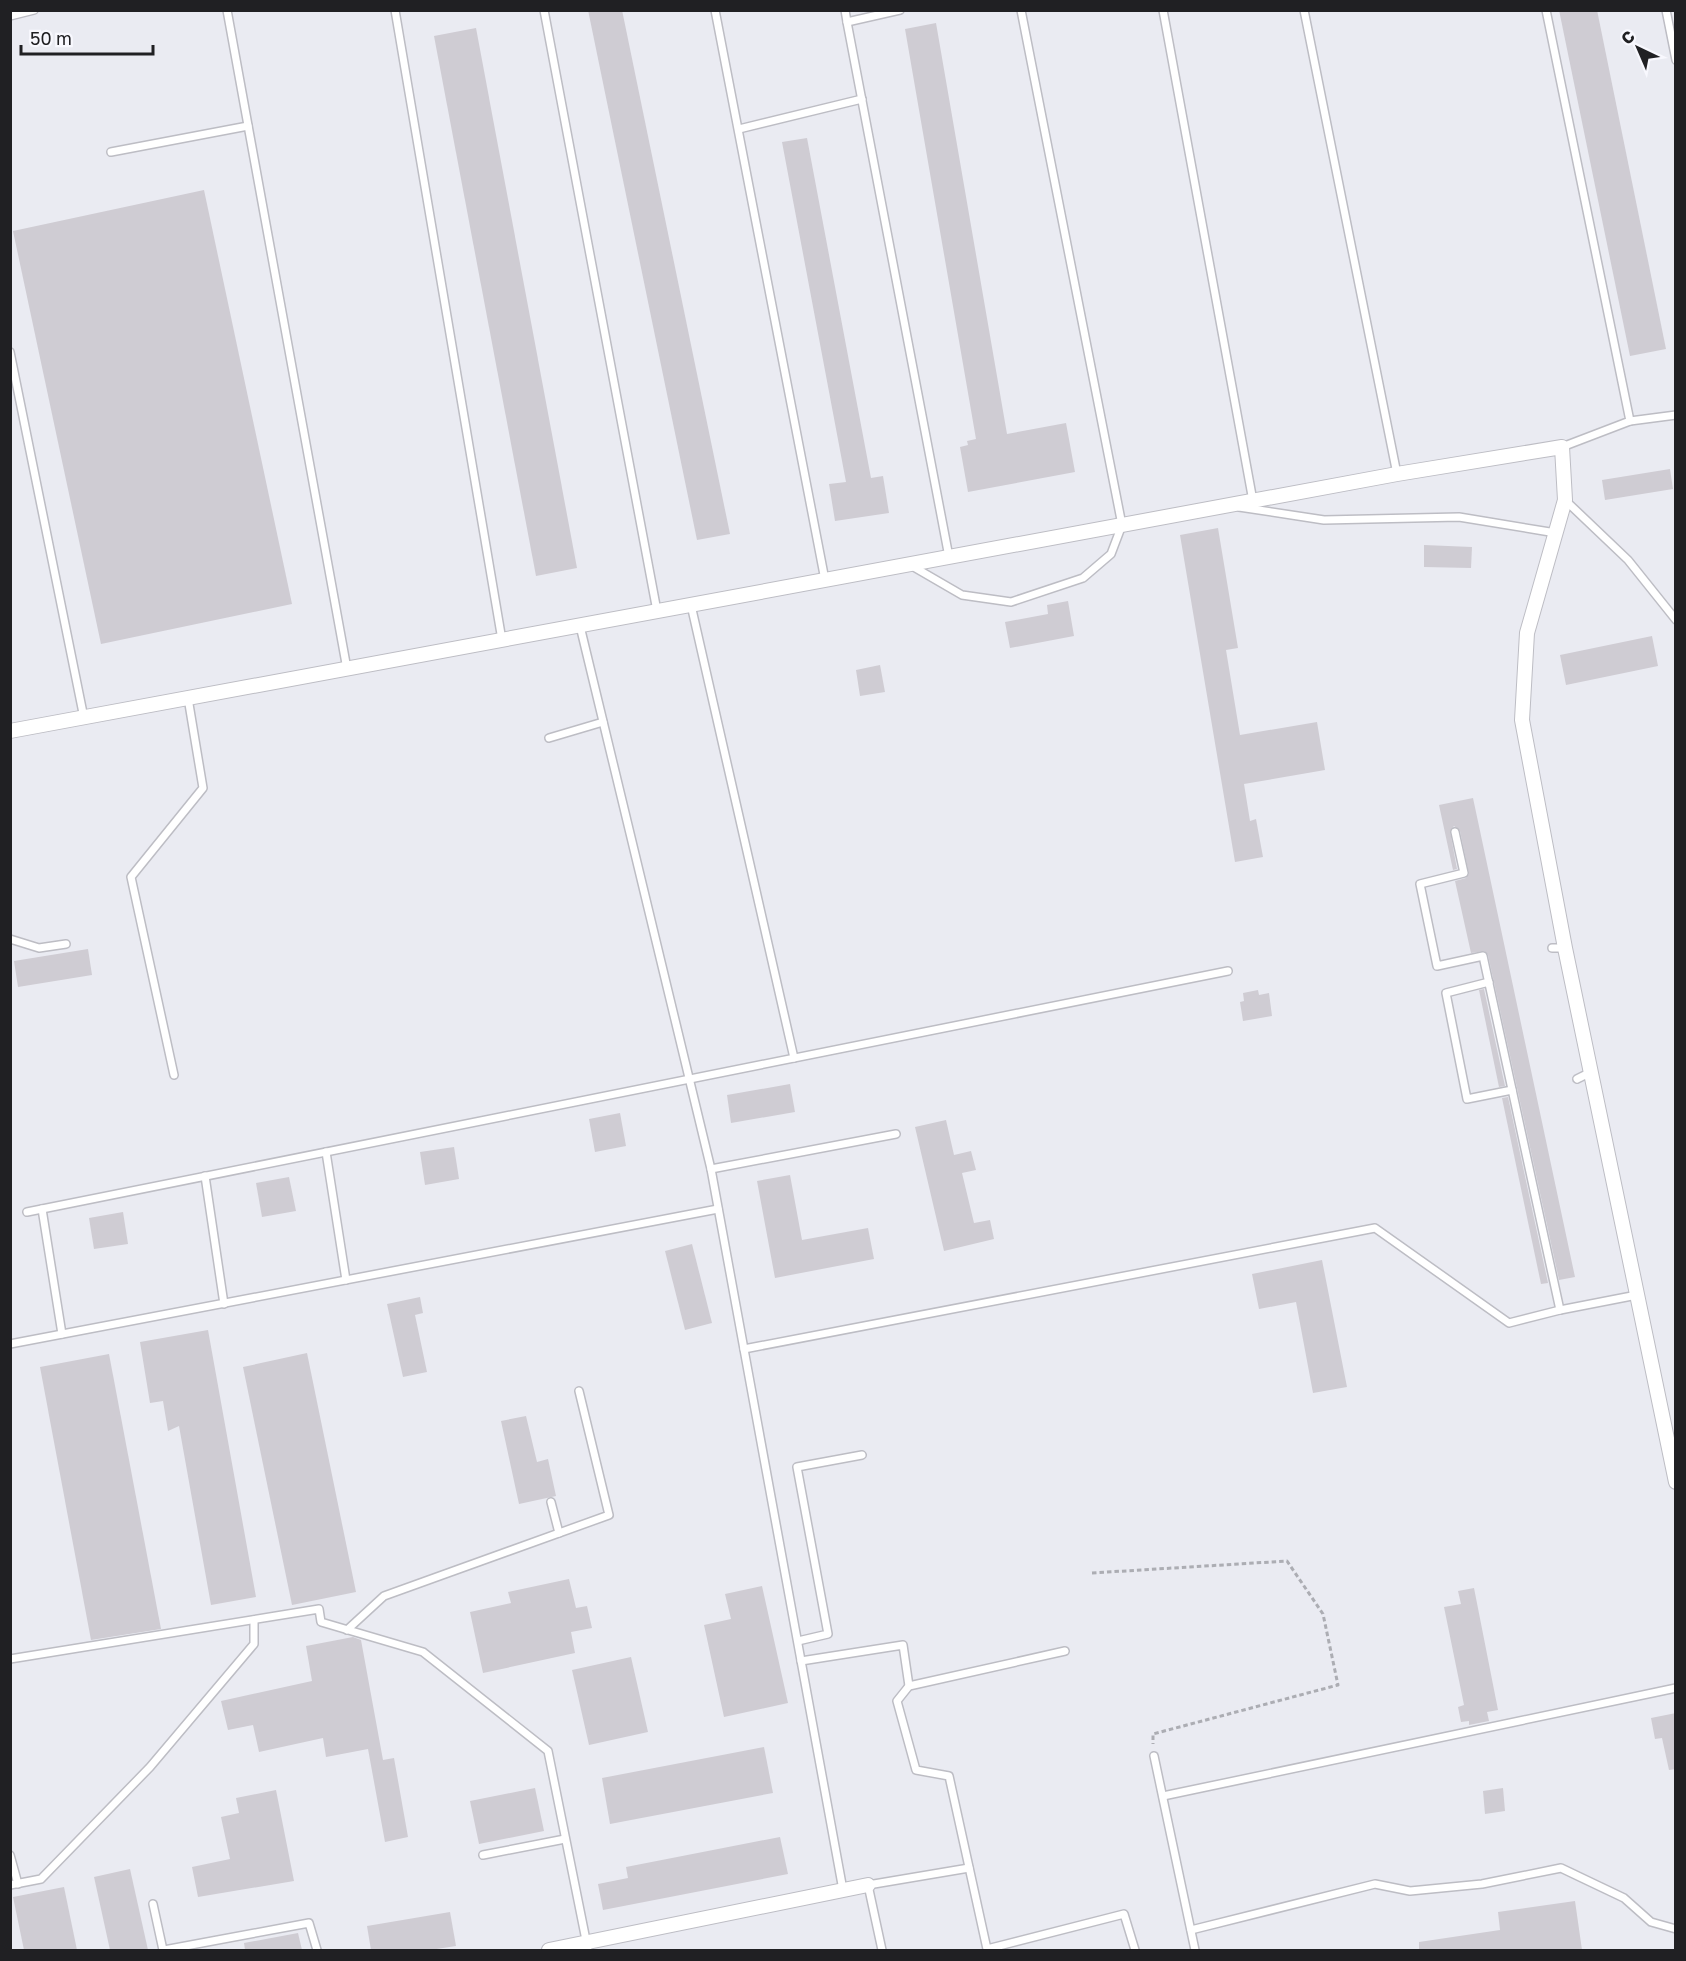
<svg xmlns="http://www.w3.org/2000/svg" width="1686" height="1961" font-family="'Golos Text',sans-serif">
<rect width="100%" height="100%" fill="#eaebf2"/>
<g fill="#cfccd3">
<polygon points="588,10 622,10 730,534 697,540"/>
<polygon points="1559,10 1597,10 1666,349 1630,356"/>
<polygon points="936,23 1007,434 1066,423 1075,472 968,492 960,447 968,445 967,441 976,439 905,29"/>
<polygon points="476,28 577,568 536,576 434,36"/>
<polygon points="807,138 871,478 883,476 889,513 835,521 829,484 846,482 782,142"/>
<polygon points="204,190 292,604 101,644 13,231"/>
<polygon points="1670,469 1673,489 1605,500 1602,480"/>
<polygon points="1218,528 1238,648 1226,650 1240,735 1317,722 1325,770 1244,784 1250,821 1256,819 1263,857 1235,862 1180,535"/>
<polygon points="1424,545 1472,547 1471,568 1424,567"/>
<polygon points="1068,601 1074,636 1010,648 1005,622 1048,614 1047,605"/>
<polygon points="1652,636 1658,666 1566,685 1560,655"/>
<polygon points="880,665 885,692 860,696 856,670"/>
<polygon points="1473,798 1575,1277 1559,1280 1488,955 1484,951 1471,953 1455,881 1466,878 1469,874 1460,831 1454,826 1450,831 1457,869 1453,870 1439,805"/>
<polygon points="88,949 92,975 18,987 14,961"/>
<polygon points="1484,989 1505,1086 1499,1087 1479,990"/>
<polygon points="1258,990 1259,995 1269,993 1272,1016 1243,1021 1240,1002 1244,1001 1243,993"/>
<polygon points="790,1084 795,1112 731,1123 727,1095"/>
<polygon points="1508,1097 1548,1283 1541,1284 1502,1098"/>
<polygon points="620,1113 626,1146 595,1152 589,1119"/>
<polygon points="946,1120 954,1155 971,1151 976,1170 962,1173 974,1223 990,1220 994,1239 944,1251 915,1127"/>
<polygon points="454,1147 459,1179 425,1185 420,1152"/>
<polygon points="790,1175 802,1240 868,1228 874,1259 775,1278 757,1181"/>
<polygon points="289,1177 296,1211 262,1217 256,1183"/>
<polygon points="123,1212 128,1244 94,1249 89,1218"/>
<polygon points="692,1244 712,1323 685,1330 665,1251"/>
<polygon points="1322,1260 1347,1387 1313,1393 1296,1302 1259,1309 1252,1274"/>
<polygon points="420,1297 423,1313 415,1315 427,1372 403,1377 387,1304"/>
<polygon points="208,1330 256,1597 211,1605 179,1426 168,1431 163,1401 150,1403 140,1342"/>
<polygon points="307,1353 356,1592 292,1605 243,1367"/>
<polygon points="109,1354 161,1629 91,1640 40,1367"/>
<polygon points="526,1416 537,1462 548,1459 556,1496 519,1504 501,1421"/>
<polygon points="569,1579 576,1608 587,1606 592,1628 571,1632 575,1653 483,1673 470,1612 511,1603 508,1592"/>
<polygon points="762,1586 788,1703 724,1717 704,1625 731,1619 725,1594"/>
<polygon points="1474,1588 1498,1710 1487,1712 1489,1721 1469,1725 1469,1721 1461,1722 1458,1707 1464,1705 1444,1607 1461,1604 1458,1591"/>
<polygon points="353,1637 361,1640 383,1760 394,1758 408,1837 385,1842 368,1749 326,1757 323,1738 259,1752 253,1725 228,1730 221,1701 312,1681 306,1646"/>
<polygon points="631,1657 648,1732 589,1745 572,1670"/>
<polygon points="1676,1713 1676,1769 1669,1770 1662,1738 1655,1739 1651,1718"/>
<polygon points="764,1747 773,1793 610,1824 602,1778"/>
<polygon points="535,1788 544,1831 479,1844 470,1801"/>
<polygon points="1503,1788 1505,1811 1485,1814 1483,1791"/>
<polygon points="276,1790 294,1881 198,1897 192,1867 230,1859 221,1817 239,1813 236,1798"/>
<polygon points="780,1837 788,1874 603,1910 598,1884 628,1878 626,1867"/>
<polygon points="130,1869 148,1950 110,1950 94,1877"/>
<polygon points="64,1887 77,1950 24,1950 13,1897"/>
<polygon points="1575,1901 1582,1950 1419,1950 1419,1942 1500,1930 1498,1912"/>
<polygon points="450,1912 456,1946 430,1950 371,1950 367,1926"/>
<polygon points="298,1933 302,1950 245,1950 244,1943"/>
</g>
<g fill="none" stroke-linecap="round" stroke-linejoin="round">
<g stroke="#bdbdc4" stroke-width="10">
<g id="lane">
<polyline points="227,10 347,669"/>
<polyline points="395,10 502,640"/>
<polyline points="544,10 657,611"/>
<polyline points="715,10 825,580"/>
<polyline points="845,10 847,22"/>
<polyline points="900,10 847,22 949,557"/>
<polyline points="1163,10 1253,501"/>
<polyline points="1304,10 1397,474"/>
<polyline points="1546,10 1630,421 1562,447"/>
<polyline points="1666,10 1676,60"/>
<polyline points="10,16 34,10"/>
<polyline points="739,129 862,99"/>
<polyline points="111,152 248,126"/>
<polyline points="10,352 84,718"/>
<polyline points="1630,421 1676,415"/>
<polyline points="1565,500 1628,560 1676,620"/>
<polyline points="1239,507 1324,520 1459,517 1556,533"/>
<polyline points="912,566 962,595 1011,602 1083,578 1111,554 1122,525 1021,10"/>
<polyline points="691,605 794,1058"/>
<polyline points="580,626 711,1169 843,1890"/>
<polyline points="549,738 603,722"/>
<polyline points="1455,832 1464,873 1420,884 1437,966 1483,956 1560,1310"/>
<polyline points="10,939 39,948 66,944"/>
<polyline points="1552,948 1565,948"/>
<polyline points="1489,982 1446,993 1467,1099 1512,1090"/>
<polyline points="174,1075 131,877 203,788 188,698"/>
<polyline points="1577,1079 1591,1072"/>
<polyline points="326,1152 346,1280"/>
<polyline points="711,1169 896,1134"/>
<polyline points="205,1176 224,1304"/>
<polyline points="42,1209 62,1334"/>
<polyline points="27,1212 1228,971"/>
<polyline points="10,1344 718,1209"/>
<polyline points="744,1349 1375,1228 1509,1323 1560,1310 1637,1295"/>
<polyline points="551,1502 559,1533"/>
<polyline points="347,1630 384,1596 609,1515 579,1391"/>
<polyline points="798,1641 828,1634 797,1467 862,1455"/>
<polyline points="1065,1651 909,1686 897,1701 916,1770 949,1776 987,1949 1124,1914 1135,1950"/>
<polyline points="10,1659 319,1609 321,1622 423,1652 548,1751 588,1950"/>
<polyline points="801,1661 903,1645 909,1686"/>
<polyline points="1154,1756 1195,1950"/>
<polyline points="1163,1796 1676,1688"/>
<polyline points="10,1855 18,1884"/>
<polyline points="483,1855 565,1839"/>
<polyline points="10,1885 41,1879 150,1767 254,1644 254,1620"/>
<polyline points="153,1904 163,1950"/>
<polyline points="1191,1930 1375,1884 1410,1891 1482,1884 1561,1868 1624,1898 1651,1922 1676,1929"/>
<polyline points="164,1950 309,1923 317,1950"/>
<polyline points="882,1950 868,1885 969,1868"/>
</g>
</g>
<g stroke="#bdbdc4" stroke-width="16">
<g id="street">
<polyline points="10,731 1397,474 1562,447 1565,500 1527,633 1522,720 1565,948 1676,1482"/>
<polyline points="549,1950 868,1885"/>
</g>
</g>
<polyline stroke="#acadb3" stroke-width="3" stroke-dasharray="4.5 3" stroke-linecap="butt" points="1092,1573 1287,1561 1323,1614 1338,1685 1153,1734 1153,1744"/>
<use href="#lane" stroke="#fff" stroke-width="7"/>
<use href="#street" stroke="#fff" stroke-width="14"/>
</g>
<rect width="1686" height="1961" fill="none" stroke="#202023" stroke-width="24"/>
<g transform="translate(1638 48) rotate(316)" stroke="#f8f8fe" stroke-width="4.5" paint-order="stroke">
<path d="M0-4.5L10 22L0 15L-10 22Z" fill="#202023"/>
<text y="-9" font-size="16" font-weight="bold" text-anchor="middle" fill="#202023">С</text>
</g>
<path d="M21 45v9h132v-9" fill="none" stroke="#202023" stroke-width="3"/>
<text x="30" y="45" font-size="18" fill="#202023" stroke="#f8f8fe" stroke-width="4.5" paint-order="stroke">50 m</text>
</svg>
